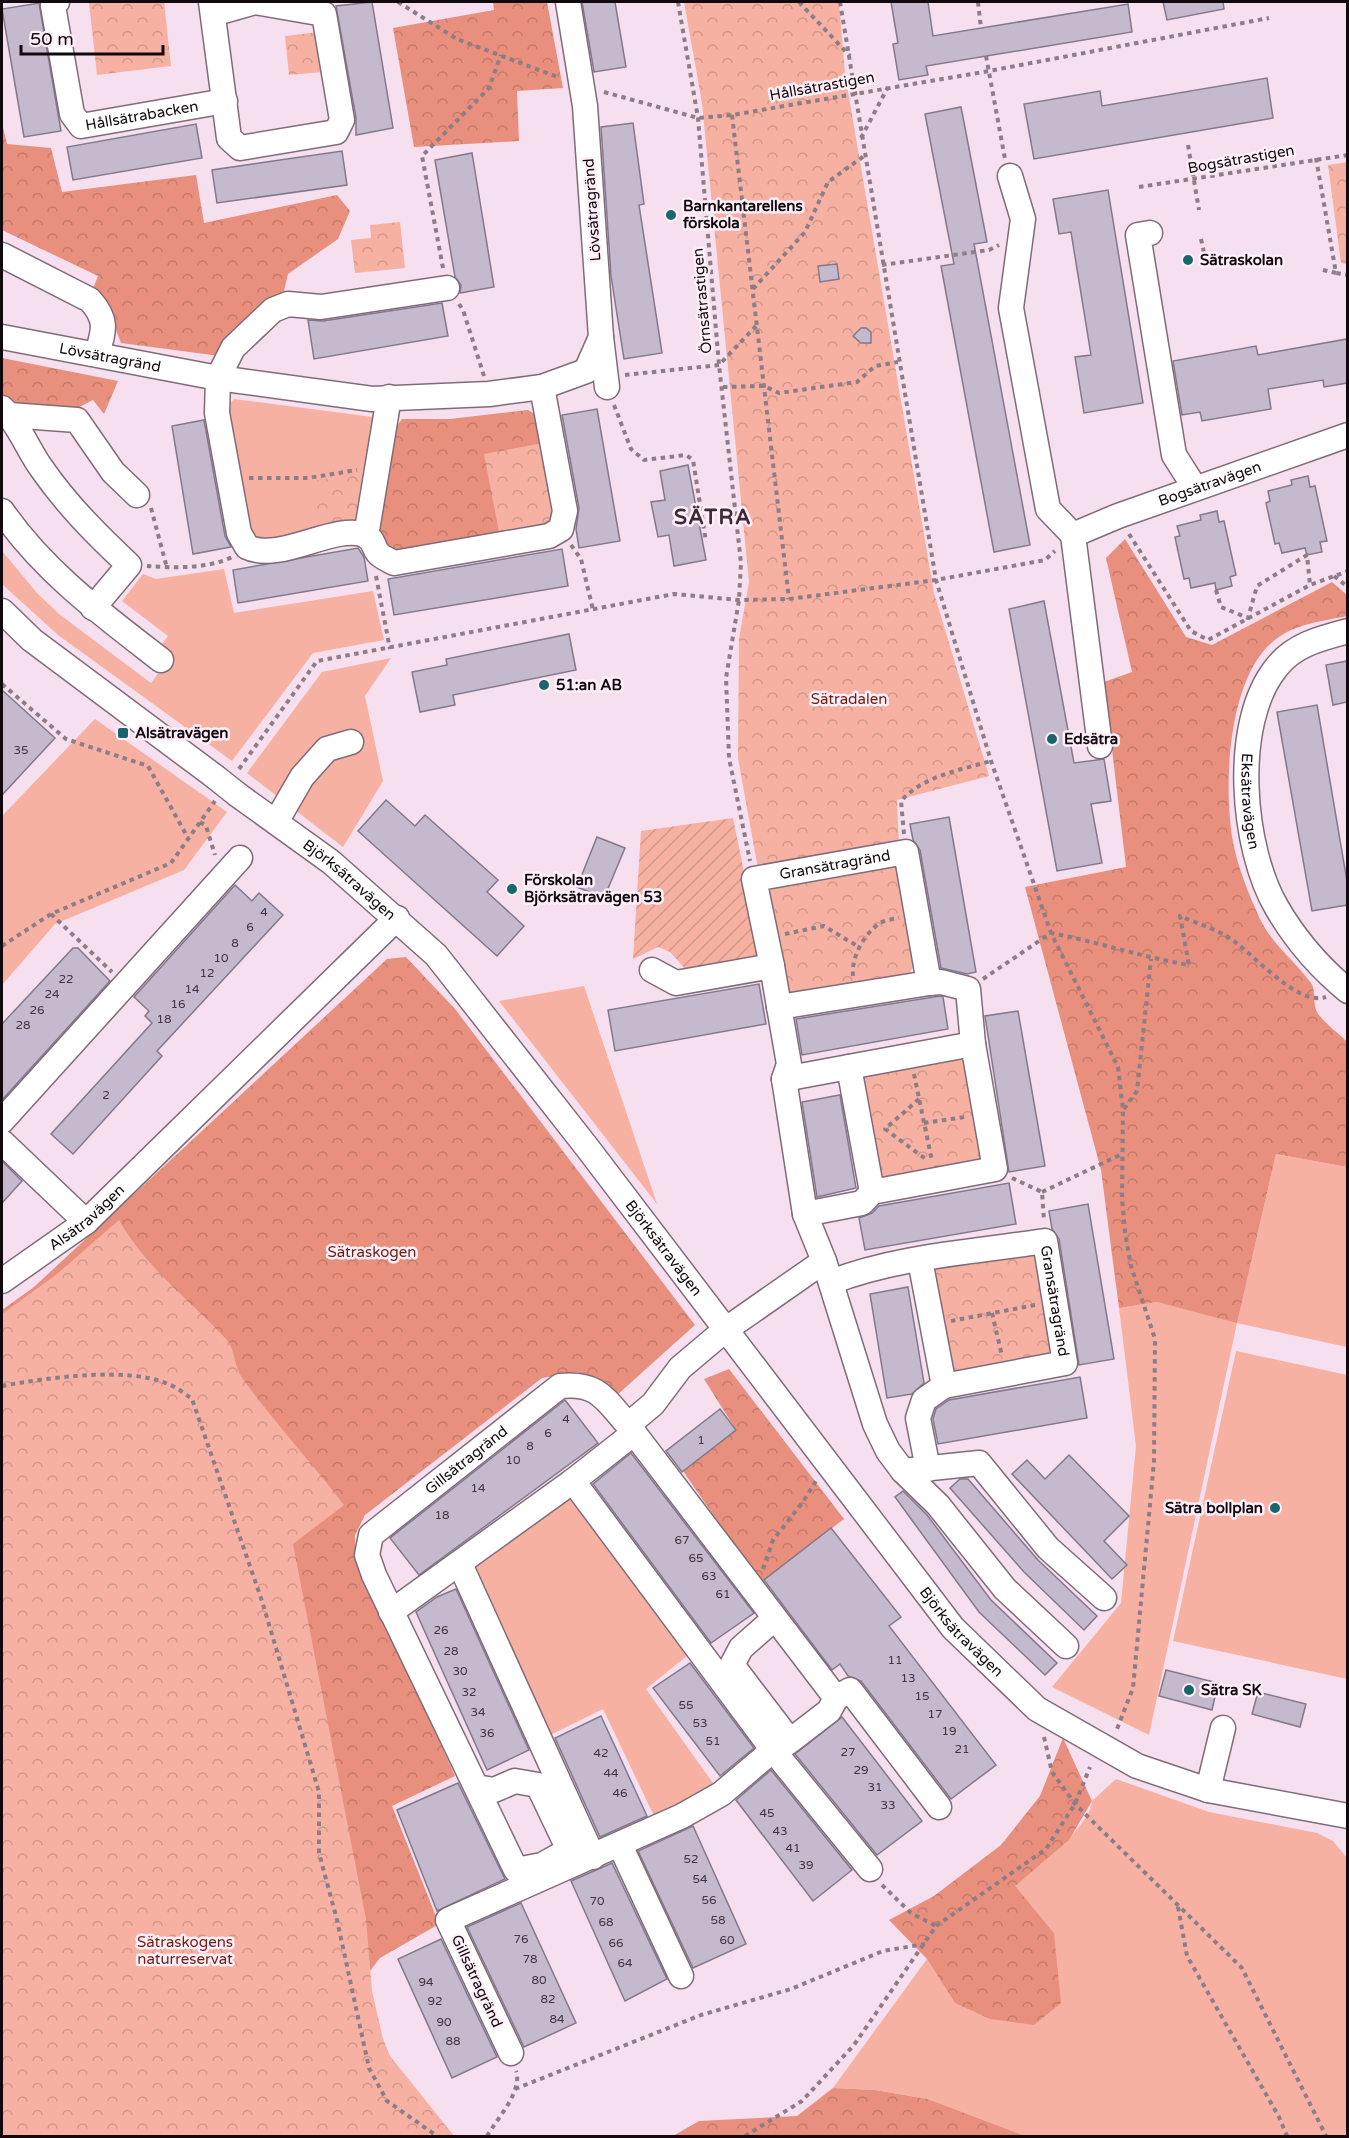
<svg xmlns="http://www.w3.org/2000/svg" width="1349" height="2138" font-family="'Varela Round',sans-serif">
<defs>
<pattern id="forest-crowns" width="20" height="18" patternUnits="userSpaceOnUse" patternTransform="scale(1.5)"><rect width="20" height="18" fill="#e88f7d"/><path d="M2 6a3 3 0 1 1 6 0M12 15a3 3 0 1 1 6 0" fill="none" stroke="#c67a6b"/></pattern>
<pattern id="park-crowns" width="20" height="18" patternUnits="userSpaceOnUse" patternTransform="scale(1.5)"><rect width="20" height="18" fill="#f7b1a2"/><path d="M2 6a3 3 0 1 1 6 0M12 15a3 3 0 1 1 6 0" fill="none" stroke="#d3978a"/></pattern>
<pattern id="garden-furrows" width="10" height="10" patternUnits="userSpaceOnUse" patternTransform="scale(1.5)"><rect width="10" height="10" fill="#f7b1a2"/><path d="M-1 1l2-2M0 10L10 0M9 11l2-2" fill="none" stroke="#d3978a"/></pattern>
</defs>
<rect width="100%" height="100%" fill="#f6dfee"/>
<g fill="#f7b1a2">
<polygon points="234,399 373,417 382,425 366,522 256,543 248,539 227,407"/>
<polygon points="2,551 37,593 59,614 151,683 171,656 160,647 168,636 122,601 143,574 156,579 224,569 234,613 373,591 384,640 313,653 232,761 58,635 2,584"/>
<polygon points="391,658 365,696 383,781 343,847 247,773 322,672"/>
<polygon points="95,719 227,812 184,870 55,924 2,985 2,816"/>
<polygon points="584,986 657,1204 499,1001"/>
<polygon points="1276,1154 1347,1167 1347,1347 1237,1323 1149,1735 1052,1687 1121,1603 1136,1446 1119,1308 1157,1302 1237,1322"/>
<polygon points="1236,1351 1347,1375 1347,1679 1173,1641"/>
<polygon points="565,1496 574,1497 693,1651 646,1689 715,1786 656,1820 603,1709 546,1737 472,1564"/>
<path d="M1116 1779 1209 1812 1317 1833 1333 1841 1347 1858V2136H1025L928 2099 875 2090 833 2088 927 1959 955 2003 1054 1933 1014 1886C1035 1868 1090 1828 1092 1801Z"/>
</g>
<g fill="url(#forest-crowns)">
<polygon points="493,2 547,2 563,88 517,91 519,141 414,147 393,28 494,10"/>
<polygon points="2,123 7,144 51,148 62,192 196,175 204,223 337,195 350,211 338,239 288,274 283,295 220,356 121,343 106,303 92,291 98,276 2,230"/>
<polygon points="2,358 118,381 104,414 93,400 70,412 17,408 2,393"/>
<polygon points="528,410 536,415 543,443 500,537 392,556 376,526 394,430 402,419 450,419"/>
<path d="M1125 539 1186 637 1212 645 1332 582 1347 595V616C1324 621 1299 623 1279 637 1227 671 1223 787 1233 842 1238 868 1249 895 1260 919 1272 944 1295 961 1311 983 1316 991 1313 1001 1316 1010 1321 1021 1339 1033 1348 1043L1347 1167 1276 1154 1237 1323 1157 1302 1119 1308 1101 1170 1025 887 1126 867 1104 682 1132 672 1106 558Z"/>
<polygon points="406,957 455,1009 695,1325 617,1395 578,1372 542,1378 365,1515 355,1535 355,1553 455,1776 392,1806 439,1924 380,1958 339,2011 2,2136 2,1310 34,1287 387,959"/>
<polygon points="729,1369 844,1519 760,1583 683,1471 736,1430 704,1379"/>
<polygon points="1063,1738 1092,1801 1069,1840 1015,1886 1054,1933 1061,2003 1034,2025 990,2019 955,2003 927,1959 889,1920 934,1896 1001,1845 1040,1796"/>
<polygon points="833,2088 875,2090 928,2099 1025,2136 673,2136 699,2121 797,2116"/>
</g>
<g fill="url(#park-crowns)">
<polygon points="102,2 164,2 171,66 97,75 89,3"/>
<polygon points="684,2 839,2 845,74 934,593 989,776 897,800 899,847 758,869 738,758 739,639 749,582 702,103"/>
<polygon points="319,32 322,72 289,75 285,36"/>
<polygon points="1347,162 1348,162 1347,264 1341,263 1328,165"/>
<polygon points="400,222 405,268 355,273 351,240 371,238 370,225"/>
<polygon points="543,443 558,526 500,537 484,454"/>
<polygon points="360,474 362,518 320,526 313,481"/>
<polygon points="889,863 899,870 918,959 909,974 793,996 783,988 768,895 772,887"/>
<polygon points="956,1056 967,1060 986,1152 979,1164 888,1182 878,1174 862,1080 867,1073"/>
<path d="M119 1220C146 1268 190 1300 227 1340 236 1352 234 1366 242 1378 274 1422 311 1462 344 1505L293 1544 366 1919 372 1991 383 2039 390 2056 454 2136H2V1314L57 1274Z"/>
<polygon points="1031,1250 1040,1257 1056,1352 957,1376 949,1369 931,1272 934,1265"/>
</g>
<polygon fill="url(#garden-furrows)" points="733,818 760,951 752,960 688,972 670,952 658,947 633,959 641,831"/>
<g fill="#c5b9ce" stroke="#83788c" stroke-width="1.5">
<polygon points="372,2 393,128 356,135 356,118 336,6"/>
<polygon points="582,2 615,2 626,67 594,72"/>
<polygon points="891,2 928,2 933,36 1128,4 1132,32 926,66 928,75 899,80 893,44 898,43"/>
<polygon points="1163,2 1223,2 1224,9 1167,20"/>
<polygon points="39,3 61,131 24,137 2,9"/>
<polygon points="1267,78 1273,118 1034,159 1024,104 1100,91 1102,106"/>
<polygon points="961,107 987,242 974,244 1030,545 994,552 941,266 954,264 925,114"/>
<polygon points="633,123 644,204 639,205 662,353 624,359 611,276 601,127"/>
<polygon points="196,124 202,158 73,180 67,147"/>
<polygon points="342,151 347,185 217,203 212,170"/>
<polygon points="472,153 494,287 460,293 461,285 455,277 435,160"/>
<polygon points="1108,190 1143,403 1084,413 1075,357 1091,355 1071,232 1059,234 1053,199"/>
<polygon points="837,264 839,279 820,282 818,266"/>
<polygon points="442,303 448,336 314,359 308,320 323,321"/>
<polygon points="861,328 866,328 871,332 871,343 861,343 853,336"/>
<polygon points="1347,339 1347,383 1324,387 1323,380 1268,389 1271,409 1202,421 1200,412 1182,415 1173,361 1256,346 1258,355"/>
<polygon points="597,409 620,541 579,548 576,529 579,508 562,415"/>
<polygon points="204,420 225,536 231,547 193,554 172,426"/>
<polygon points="688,465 706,560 674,566 669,535 658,537 651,502 665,500 660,471"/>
<polygon points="1308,476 1310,487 1315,486 1327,541 1320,542 1322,552 1307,555 1305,548 1282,553 1279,543 1275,544 1266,503 1270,501 1268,491 1292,485 1291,480"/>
<polygon points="1217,511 1219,522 1224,521 1236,575 1230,577 1232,586 1216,590 1215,583 1191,588 1189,578 1184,579 1175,537 1180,536 1177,526 1201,520 1200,515"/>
<polygon points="358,548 364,557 368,581 238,603 233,570"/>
<polygon points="562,549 568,586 394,615 388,579"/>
<polygon points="1044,601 1074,763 1104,759 1111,801 1091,804 1102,863 1057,871 1009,609"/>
<polygon points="569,634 576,670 453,695 455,705 420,712 412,672 447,665 446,659"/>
<polygon points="1347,661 1347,702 1333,705 1326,665"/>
<polygon points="2,690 55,738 2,795"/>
<polygon points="1317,705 1347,881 1347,905 1312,911 1277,712"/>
<polygon points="386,800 415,826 425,815 498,880 487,892 524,926 497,956 358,831"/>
<polygon points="949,817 976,972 967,974 941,968 920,850 913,840 910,824"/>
<polygon points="597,837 625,848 604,898 577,887"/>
<polygon points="235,885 252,901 259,893 283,915 157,1051 162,1056 73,1154 51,1134 152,1023 145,1016 149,1011 134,997"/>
<polygon points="73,948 78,948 110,981 2,1100 2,1024"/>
<polygon points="759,984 766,1024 615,1051 608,1010"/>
<polygon points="940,996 943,997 948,1029 802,1055 796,1019"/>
<polygon points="1018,1011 1045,1166 1009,1172 985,1016"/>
<polygon points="840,1095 856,1188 817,1197 802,1102"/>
<polygon points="2,1161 22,1181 2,1203"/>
<polygon points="1009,1183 1016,1224 865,1250 859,1218 872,1213 879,1206"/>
<polygon points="1088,1204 1114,1359 1079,1365 1059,1239 1052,1229 1049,1211"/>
<polygon points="908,1287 924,1383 912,1394 887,1398 870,1294"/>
<polygon points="1080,1377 1087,1418 938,1444 933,1419 936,1409 949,1400"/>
<polygon points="565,1400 598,1443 419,1575 390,1538"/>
<polygon points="720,1409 736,1430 682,1472 666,1451"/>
<polygon points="631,1453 754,1613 711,1643 593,1484"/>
<polygon points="1069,1455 1129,1516 1104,1541 1127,1565 1112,1579 1012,1474 1027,1460 1045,1479"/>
<polygon points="960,1479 968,1479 1038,1560 1097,1616 1084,1630 1024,1572 950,1488"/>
<polygon points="903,1491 927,1515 991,1600 1057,1663 1045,1675 979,1612 895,1497"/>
<polygon points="831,1528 901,1617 889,1626 996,1765 951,1799 861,1681 848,1676 840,1664 832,1670 764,1580"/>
<polygon points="456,1589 529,1750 487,1770 416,1612 437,1597"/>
<polygon points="690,1663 754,1748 720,1776 653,1688"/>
<polygon points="1166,1670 1218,1683 1212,1710 1159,1696"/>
<polygon points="1258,1692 1306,1704 1300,1727 1252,1714"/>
<polygon points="601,1716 647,1816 600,1837 555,1738"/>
<polygon points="842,1717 922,1821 877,1855 795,1754"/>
<polygon points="771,1770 852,1870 813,1901 736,1800"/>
<polygon points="458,1783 505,1879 437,1911 397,1810"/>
<polygon points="693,1826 746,1944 693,1968 638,1851"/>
<polygon points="612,1863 667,1979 625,2001 571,1881"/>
<polygon points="521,1903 576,2023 524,2047 467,1927"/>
<polygon points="441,1939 497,2057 452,2078 398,1959"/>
</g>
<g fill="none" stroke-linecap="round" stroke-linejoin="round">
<g stroke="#806c79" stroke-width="27">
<g id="minor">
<path id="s1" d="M57 2 53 6 72 114 81 126 225 101"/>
<polyline points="211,2 229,138 240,148 336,132 342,120 324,14 255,2 213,14"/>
<polyline points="1010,176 1023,219 1011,308 1048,509 1073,535 1100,746"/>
<polyline points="1150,233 1138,235 1174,455 1195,488"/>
<path d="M2 255 90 300C108 320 104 330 97 354"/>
<path d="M447 288 321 307 288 304 273 310 233 348 218 378 217 413 239 533 247 547C281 563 334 523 365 535 374 539 373 547 378 553 381 557 389 560 394 563L549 536 561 529 565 511 542 387"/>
<path id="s2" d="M2 337 218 378 372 399 489 394 542 387 586 371 601 337 585 106 568 2"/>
<polyline points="601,337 607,387"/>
<path d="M2 408C19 424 28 450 42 469 67 505 97 535 129 565L93 608"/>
<polyline points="9,415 77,420 113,472 137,495"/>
<path d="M2 511C44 572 103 615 161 660"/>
<path id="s3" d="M1073 535 1118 516 1348 435"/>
<polyline points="366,536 389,397"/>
<polyline points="2,611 32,640 214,776"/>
<path id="s4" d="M1348 631C1321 638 1293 645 1276 668 1231 724 1242 849 1277 908 1295 939 1320 968 1348 991"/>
<path id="s5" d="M238 795 331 862 436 955 586 1146 953 1628 1037 1709 1137 1766 1208 1790 1348 1816"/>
<polyline points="276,822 302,777 327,749 351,742"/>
<path id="s6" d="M772 966 754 879 906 852 929 983"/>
<polyline points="652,970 676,983 772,966 789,1064 784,1079 805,1214 824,1261 875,1424 888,1451 903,1471 938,1505 1005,1589 1066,1646"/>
<polyline points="779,1007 929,983 941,982 968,989 973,1044 995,1169 872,1192 849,1067"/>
<polyline points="784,1079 973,1044"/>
<polyline points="2,1121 240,858"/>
<polyline points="2,1142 86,1222"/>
<polyline points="805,1214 862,1203 872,1192"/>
<path id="s7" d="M2 1281 86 1222 397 918"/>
<path id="s8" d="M831 1282C898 1256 974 1252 1045 1241L1065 1363 944 1386 920 1260"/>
<polyline points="628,1425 634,1433 836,1698 829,1711 790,1741 732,1665 741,1648 775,1618"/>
<polyline points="928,1469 918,1418 924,1400 944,1386"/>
<polyline points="903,1471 979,1463 1048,1548 1104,1598"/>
<polyline points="460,1564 593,1857"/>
<polyline points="391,1612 573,1481 634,1433"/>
<polyline points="836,1698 850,1690 939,1807"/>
<polyline points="787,1743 773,1750 870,1869"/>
<path id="s9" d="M476 1787 494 1790 515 1781 538 1785 569 1850 542 1865 516 1870 374 1575 367 1555 371 1535 560 1386C598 1382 605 1399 628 1425L653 1404 680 1368 725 1330 824 1261"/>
<polyline points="1208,1790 1223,1728"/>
<polyline points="620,1845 681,1976"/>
<polyline points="511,2053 448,1920 682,1816 721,1794 773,1750 573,1481"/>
</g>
</g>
<g stroke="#8d7d87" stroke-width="4" stroke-dasharray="4.5 4.5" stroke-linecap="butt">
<polyline points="398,2 457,39 560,78"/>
<polyline points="678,2 698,118 719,365 741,563 739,600 726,678 729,758 750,861"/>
<polyline points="799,2 850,56"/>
<polyline points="840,2 936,580 991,761 1051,933 1118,1067 1123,1110 1122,1199 1125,1232 1131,1266 1155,1339 1154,1461 1133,1688 1117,1729"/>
<polyline points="978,2 981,28"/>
<polyline points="986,56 1005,159"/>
<polyline points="604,92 698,118 732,115 989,71 1269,18"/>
<polyline points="732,115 789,599"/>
<polyline points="861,138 888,87"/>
<polyline points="1188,145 1199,210"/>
<polyline points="1316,158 1336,273 1348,275"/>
<polyline points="1139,187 1348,155"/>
<polyline points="1201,239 1206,262"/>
<polyline points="882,265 989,250 999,245"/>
<polyline points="443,268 422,156 489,88 501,55"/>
<polyline points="1323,270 1336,273"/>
<polyline points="753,289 805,232 828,182 864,156"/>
<polyline points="459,304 463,310 484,376"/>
<polyline points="625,375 719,365 756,326"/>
<polyline points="723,387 764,386 779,393 857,382 875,366 898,362"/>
<polyline points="614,405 631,449 644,460 686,455 693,460 706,542"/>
<polyline points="249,478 308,478 357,470"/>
<polyline points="151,508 167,568"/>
<polyline points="1129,534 1191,631 1208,640 1310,585 1348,571"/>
<polyline points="571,545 581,559 593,610"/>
<path d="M147 566C173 568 208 569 232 557"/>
<polyline points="376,576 390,649"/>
<polyline points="1334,576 1348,587"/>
<polyline points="1216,590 1221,607 1248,618 1257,586 1307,555 1310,585"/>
<polyline points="2,684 66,739 148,766 188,838"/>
<polyline points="239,769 317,661 674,594 739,600 789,599 936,580 1045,560 1055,551"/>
<polyline points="200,822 206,826 215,855"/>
<path d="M904 834 901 801C923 776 960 770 991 761"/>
<polyline points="51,914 112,972"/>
<polyline points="785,934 824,926 859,947"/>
<polyline points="2,946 51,914 171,863 215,801"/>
<path d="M853 976C851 957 864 934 880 923 885 920 893 919 899 918"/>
<path d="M983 979 1051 933C1098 942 1142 957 1189 965L1180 916C1194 922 1209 927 1223 934 1250 948 1295 1007 1326 997"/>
<polyline points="914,1074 932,1161"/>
<polyline points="919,1099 885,1129 927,1160"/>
<polyline points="1124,1109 1137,1091 1151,959"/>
<polyline points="924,1123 965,1117"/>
<polyline points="1012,1178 1042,1192 1044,1221"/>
<polyline points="1042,1192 1122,1154"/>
<polyline points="992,1313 1002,1356"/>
<polyline points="951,1321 1035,1305"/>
<path d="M2 1386C45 1378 128 1366 168 1384 177 1387 185 1394 192 1399L262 1601 319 1792V1853L337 1920 369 2068 387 2101 437 2136"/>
<polyline points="763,1569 773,1540 803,1502 816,1481"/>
<polyline points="1044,1737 1052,1772 1075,1804 1242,1968 1326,2136"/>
<polyline points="882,1885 911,1913 936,1926"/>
<polyline points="1178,1907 1187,1956 1279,2117 1287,2136"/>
<polyline points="515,2089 701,2015 791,1989 883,1951 925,1944"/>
<path d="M487 2136C497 2119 523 2091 516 2071"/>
<polyline points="745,2136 802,2101 854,2045 936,1926 1046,1849 1075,1804 1090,1767"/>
</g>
<use href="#minor" stroke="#fff" stroke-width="24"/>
<g stroke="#806c79" stroke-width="27" stroke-linecap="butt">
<polyline id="minor-bridge" points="214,776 238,795"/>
</g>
<use href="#minor-bridge" stroke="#fff" stroke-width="24"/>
</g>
<g fill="#19676c" stroke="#feeff9" stroke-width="2">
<circle cx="671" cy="215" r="6"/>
<circle cx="1188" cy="260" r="6"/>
<circle cx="544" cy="685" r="6"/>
<rect x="117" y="727" width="12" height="12" rx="3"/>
<circle cx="1052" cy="739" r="6"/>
<circle cx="512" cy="889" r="6"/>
<circle cx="1275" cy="1508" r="6"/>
<circle cx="1189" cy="1690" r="6"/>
</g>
<g text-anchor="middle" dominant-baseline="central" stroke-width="5" stroke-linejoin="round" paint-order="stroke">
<g font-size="12" fill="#3e353e">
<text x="21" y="750">35</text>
<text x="264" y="912">4</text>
<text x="250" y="927">6</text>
<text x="235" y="943">8</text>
<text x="221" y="958">10</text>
<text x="207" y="973">12</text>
<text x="66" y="979">22</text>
<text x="192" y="989">14</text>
<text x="52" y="994">24</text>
<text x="178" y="1004">16</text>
<text x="37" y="1010">26</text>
<text x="164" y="1019">18</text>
<text x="23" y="1025">28</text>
<text x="106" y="1095">2</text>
<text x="566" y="1419">4</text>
<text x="548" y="1433">6</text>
<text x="701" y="1440">1</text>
<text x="530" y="1446">8</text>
<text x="513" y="1460">10</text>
<text x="478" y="1488">14</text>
<text x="442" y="1515">18</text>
<text x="682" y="1540">67</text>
<text x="696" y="1558">65</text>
<text x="709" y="1576">63</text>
<text x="723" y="1594">61</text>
<text x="441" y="1630">26</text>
<text x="451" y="1651">28</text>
<text x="895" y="1660">11</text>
<text x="460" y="1671">30</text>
<text x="908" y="1678">13</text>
<text x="469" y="1692">32</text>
<text x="922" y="1696">15</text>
<text x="686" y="1705">55</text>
<text x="478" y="1712">34</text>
<text x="935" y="1714">17</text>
<text x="700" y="1723">53</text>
<text x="949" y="1731">19</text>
<text x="487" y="1733">36</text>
<text x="713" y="1741">51</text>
<text x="962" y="1749">21</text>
<text x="848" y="1752">27</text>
<text x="601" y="1753">42</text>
<text x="861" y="1770">29</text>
<text x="611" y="1773">44</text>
<text x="875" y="1787">31</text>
<text x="620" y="1793">46</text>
<text x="888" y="1805">33</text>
<text x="767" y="1813">45</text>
<text x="780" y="1831">43</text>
<text x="793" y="1848">41</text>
<text x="691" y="1859">52</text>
<text x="806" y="1865">39</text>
<text x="700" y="1879">54</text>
<text x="709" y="1900">56</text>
<text x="597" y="1901">70</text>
<text x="718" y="1920">58</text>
<text x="606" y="1922">68</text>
<text x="521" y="1939">76</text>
<text x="727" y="1940">60</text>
<text x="616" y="1943">66</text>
<text x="530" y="1959">78</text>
<text x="625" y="1963">64</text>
<text x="539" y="1980">80</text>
<text x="426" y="1982">94</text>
<text x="548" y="1999">82</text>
<text x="435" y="2001">92</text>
<text x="557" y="2019">84</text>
<text x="444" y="2022">90</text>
<text x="453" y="2041">88</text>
</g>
<g font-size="15" fill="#11090e" stroke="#feeff9">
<text transform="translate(822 86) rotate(-10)">Hållsätrastigen</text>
<text stroke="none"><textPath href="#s1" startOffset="192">Hållsätrabacken</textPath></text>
<text transform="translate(1241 159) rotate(-10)">Bogsätrastigen</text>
<text transform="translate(592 210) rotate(-94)">Lövsätragränd</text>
<text transform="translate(702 301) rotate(-95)">Örnsätrastigen</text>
<text stroke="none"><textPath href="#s2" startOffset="110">Lövsätragränd</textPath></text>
<text stroke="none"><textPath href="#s3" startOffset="146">Bogsätravägen</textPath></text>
<text stroke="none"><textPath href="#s4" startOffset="222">Eksätravägen</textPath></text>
<text stroke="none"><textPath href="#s6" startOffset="171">Gransätragränd</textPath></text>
<text stroke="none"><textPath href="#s5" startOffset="140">Björksätravägen</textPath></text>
<text stroke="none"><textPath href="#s7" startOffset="106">Alsätravägen</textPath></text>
<text stroke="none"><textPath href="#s5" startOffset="626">Björksätravägen</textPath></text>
<text stroke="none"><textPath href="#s8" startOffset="279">Gransätragränd</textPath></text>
<text stroke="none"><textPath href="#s9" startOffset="684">Gillsätragränd</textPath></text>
<text stroke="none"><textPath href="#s5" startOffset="1112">Björksätravägen</textPath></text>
<text transform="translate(477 1981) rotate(65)">Gillsätragränd</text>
</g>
<g font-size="15" font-weight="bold" fill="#11090e" stroke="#feeff9" text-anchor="start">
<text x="683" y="206">Barnkantarellens<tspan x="683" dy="17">förskola</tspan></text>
<text x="1200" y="260">Sätraskolan</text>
<text x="556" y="685">51:an AB</text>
<text x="135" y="733">Alsätravägen</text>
<text x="1064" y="739">Edsätra</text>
<text x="524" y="880">Förskolan<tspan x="524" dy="17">Björksätravägen 53</tspan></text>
<text x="1263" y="1508" text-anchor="end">Sätra bollplan</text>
<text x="1201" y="1690">Sätra SK</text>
</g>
<g font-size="15" fill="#6d1e10" stroke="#feeff9">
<text x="849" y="699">Sätradalen</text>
<text x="372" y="1252">Sätraskogen</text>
<text x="185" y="1942">Sätraskogens<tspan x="185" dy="17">naturreservat</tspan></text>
</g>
<g font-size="21" font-weight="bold" letter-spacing="1.5" fill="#3c2a36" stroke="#feeff9">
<text x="713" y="517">SÄTRA</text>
</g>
</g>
<rect width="1349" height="2138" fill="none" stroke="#11090e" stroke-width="6"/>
<path d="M21 45v9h142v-9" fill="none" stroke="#11090e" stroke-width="3"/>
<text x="30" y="45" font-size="18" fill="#11090e" stroke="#feeff9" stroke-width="4.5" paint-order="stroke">50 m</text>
</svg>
